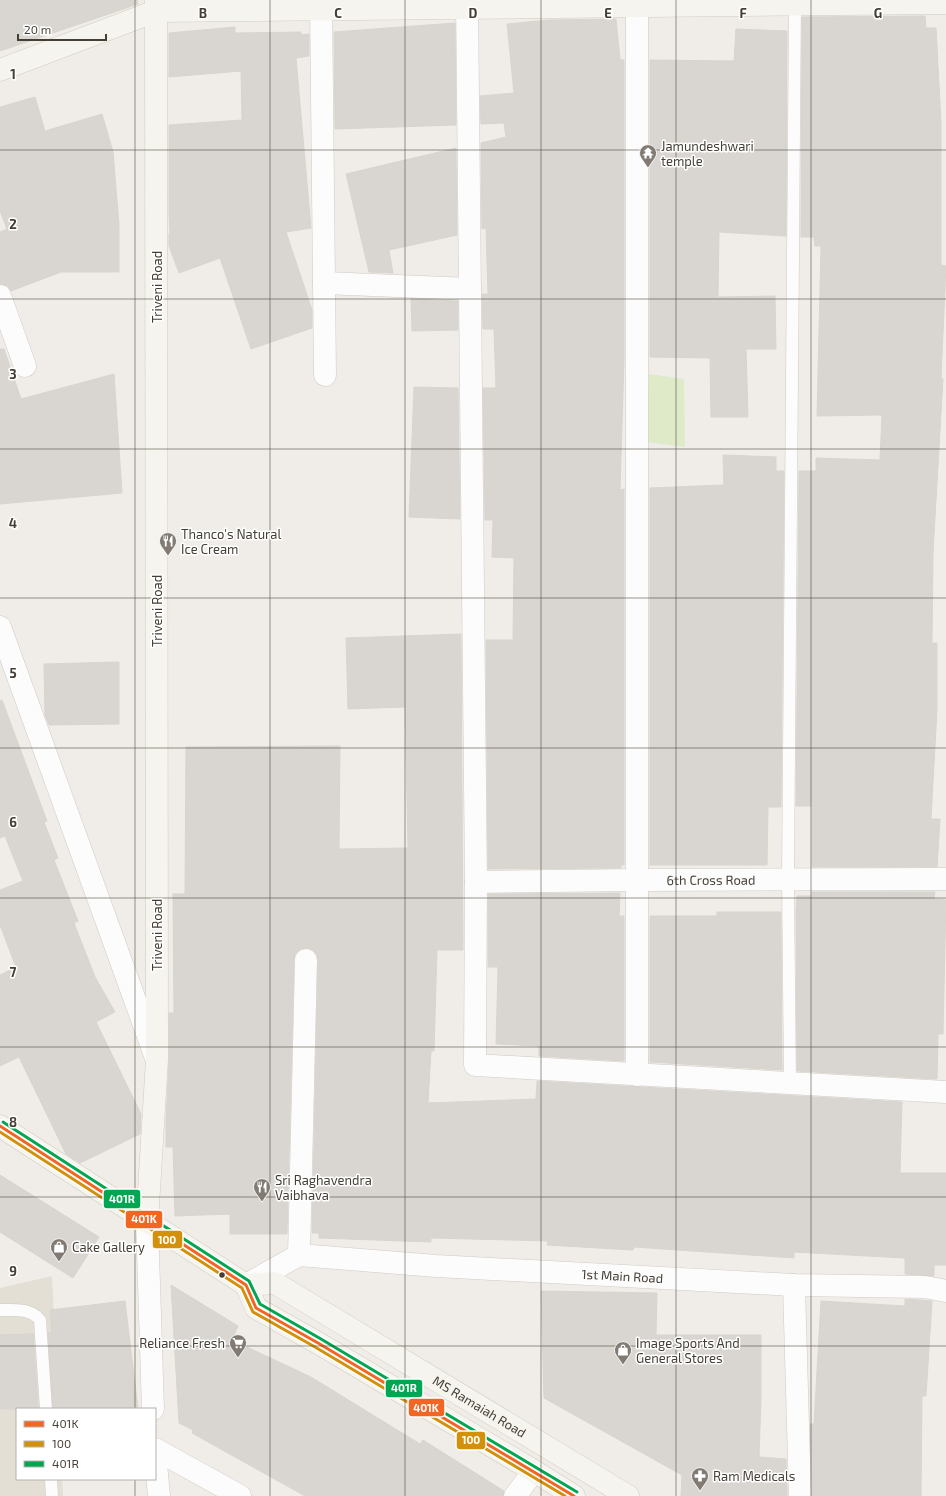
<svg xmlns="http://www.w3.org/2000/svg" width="946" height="1496" font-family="'Exo 2',sans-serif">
<rect width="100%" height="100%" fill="#f0ede8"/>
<polygon fill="#e4dfd5" points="52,1276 58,1409 17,1409 17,1479 62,1479 63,1496 0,1496 0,1288"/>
<polygon fill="#deeac8" points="649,374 684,379 685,447 646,442"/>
<g fill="#d9d6d1" stroke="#d8d4ce">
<polygon points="0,0 137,0 138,4 0,51"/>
<polygon points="925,16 926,28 936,28 941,123 941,265 946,266 941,378 943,379 933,552 932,643 937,643 937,710 931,819 940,819 937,867 812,867 812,806 796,806 799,471 816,471 816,458 880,460 882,415 817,416 821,246 815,246 814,237 801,237 802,17"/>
<polygon points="616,19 620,60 624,60 624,358 620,490 624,489 624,865 621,865 621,868 488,869 486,640 513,640 514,558 492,557 493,520 485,520 483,388 496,388 494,329 483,329 482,294 488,294 486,228 482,229 481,143 506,137 504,123 481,124 480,96 514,93 507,24 548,20"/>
<polygon points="455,23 456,125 335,129 334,32"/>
<polygon points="235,27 235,33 301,32 301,35 309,34 309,56 296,58 311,228 286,232 312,310 312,328 251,349 220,258 179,273 169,246 169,234 170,234 169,211 169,125 242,120 241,71 169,77 169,33"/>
<polygon points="736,29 787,31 786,236 719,232 718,297 775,296 776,349 746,349 748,417 711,417 710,358 650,357 650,60 734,61"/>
<polygon points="35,97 45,131 102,114 113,152 119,225 119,272 61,272 11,291 8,286 0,284 0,232 7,229 0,211 0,107"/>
<polygon points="456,148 457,235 389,250 393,273 369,272 346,174"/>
<polygon points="411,299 458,301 458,330 412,331"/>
<polygon points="0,349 4,349 21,399 114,374 122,493 0,504"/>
<polygon points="414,387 458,388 460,519 409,517"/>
<polygon points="723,455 776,457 776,471 784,471 781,807 768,807 767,865 650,865 650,488 724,485"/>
<polygon points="461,634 463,950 437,950 434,1051 431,1051 428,1103 536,1099 537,1081 902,1102 900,1173 946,1173 946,1265 934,1265 934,1276 905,1274 905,1258 794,1252 794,1258 634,1247 633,1250 547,1245 548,1241 431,1238 431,1242 319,1238 319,1233 312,1233 318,960 317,954 313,950 307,948 300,949 295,954 294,960 287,1234 230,1234 230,1214 175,1216 173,1147 166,1147 166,1121 169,1061 169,1013 174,1013 173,894 185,894 186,747 340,746 339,849 408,848 405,707 348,709 346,638"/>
<polygon points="119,662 119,724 49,725 45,715 44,664"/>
<polygon points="2,700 47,821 44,822 58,858 54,860 78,921 74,923 95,977 115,1012 96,1022 141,1114 140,1134 80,1163 66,1154 19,1057 0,1066 0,975 16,967 0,925 0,890 23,881 5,836 0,838 0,701"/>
<polygon points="812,892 935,892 934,899 946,900 943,1034 938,1034 937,1079 797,1071 796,912 797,896 812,896"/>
<polygon points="620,893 619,916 624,916 624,1061 539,1056 539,1046 496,1044 498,967 488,967 488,894"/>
<polygon points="717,912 781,912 782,1070 650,1062 650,916 717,916"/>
<polygon points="0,1175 99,1237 73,1278 0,1232"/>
<polygon points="171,1285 238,1326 232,1340 311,1377 420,1444 423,1440 504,1491 503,1496 305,1496 192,1433 193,1430 179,1423"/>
<polygon points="541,1291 657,1293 656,1335 761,1335 761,1398 759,1457 786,1459 787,1496 681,1496 682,1475 544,1398"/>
<polygon points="905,1299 932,1301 926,1396 922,1396 921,1496 812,1496 810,1424 814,1424 821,1301 905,1306"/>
<polygon points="125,1301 138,1409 53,1409 48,1333 52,1333 50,1310"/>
<polygon points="33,1334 38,1409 0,1409 0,1335"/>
</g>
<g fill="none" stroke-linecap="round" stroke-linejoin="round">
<g stroke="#cecbc6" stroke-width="13">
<g id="lane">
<polyline points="790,1084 788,880 795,5"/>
<path d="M0 1310C14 1310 30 1308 40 1320L46 1409"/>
<polyline points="51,1479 52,1496"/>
</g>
</g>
<g stroke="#cecbc6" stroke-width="23">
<g id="street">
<polyline points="321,0 325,375"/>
<polyline points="467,0 476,882 475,1065 946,1092"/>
<polyline points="637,0 637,1075"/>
<polyline points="324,283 470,289"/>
<polyline points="0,296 25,366"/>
<polyline points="0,627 156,1058"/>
<path id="s1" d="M476 882 638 880 946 879"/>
<polyline points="147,1222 153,1409"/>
<path id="s2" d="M299 1255 436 1266 794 1285 925 1287 946 1291"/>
<polyline points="299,1255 306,960"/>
<polyline points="246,1285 299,1255"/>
<polyline points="794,1285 800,1496"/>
<polyline points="155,1449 240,1496"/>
<polyline points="155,1453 159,1496"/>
<polyline points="515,1496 534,1471"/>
</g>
</g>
<g stroke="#d1ccc0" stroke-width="23">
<g id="secondary">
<polyline points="0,70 156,11 946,3"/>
<polyline points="0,1126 246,1285 256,1308 318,1343 534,1471 574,1496"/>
<polyline points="147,1222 157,1060 156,0"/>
<path id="s3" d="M246 1285 275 1283 628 1496"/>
</g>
</g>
<use href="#lane" stroke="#fdfcfc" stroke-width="12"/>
<use href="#street" stroke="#fdfcfc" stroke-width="22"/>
<use href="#secondary" stroke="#f6f4ee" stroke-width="22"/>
<g stroke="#fff" stroke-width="6">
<polyline id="bus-1" points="0,1126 246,1285 256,1308 318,1343 574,1496"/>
</g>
<g stroke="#fff" stroke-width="6">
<polyline id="bus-2" points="0,1132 242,1288 253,1312 315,1347 565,1496"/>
</g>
<g stroke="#fff" stroke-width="6">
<polyline id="bus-3" points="3,1122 249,1281 260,1304 321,1339 577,1492"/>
</g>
<use href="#bus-1" stroke="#f26522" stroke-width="3"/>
<use href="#bus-2" stroke="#d3910b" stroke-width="3"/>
<use href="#bus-3" stroke="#00a651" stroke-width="3"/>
</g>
<path fill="none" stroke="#453e35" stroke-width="1" stroke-opacity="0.55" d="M135 0V1409M270 0V1496M405 0V1496M541 0V1496M676 0V1496M811 0V1496M0 150H946M0 299H946M0 449H946M0 598H946M0 748H946M0 898H946M0 1047H946M0 1197H946M0 1346H946M135 1479V1496"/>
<defs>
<g id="temple-pin" transform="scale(0.9)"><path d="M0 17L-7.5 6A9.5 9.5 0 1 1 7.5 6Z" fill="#817b74" stroke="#fff"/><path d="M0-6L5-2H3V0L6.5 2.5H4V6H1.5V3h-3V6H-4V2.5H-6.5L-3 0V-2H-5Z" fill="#fff"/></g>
<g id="restaurant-pin" transform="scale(0.9)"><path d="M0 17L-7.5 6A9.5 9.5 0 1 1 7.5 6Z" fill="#817b74" stroke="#fff"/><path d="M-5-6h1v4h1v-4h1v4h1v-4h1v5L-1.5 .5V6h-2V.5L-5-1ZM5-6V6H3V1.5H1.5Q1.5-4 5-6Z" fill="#fff"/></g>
<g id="shop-pin" transform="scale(0.9)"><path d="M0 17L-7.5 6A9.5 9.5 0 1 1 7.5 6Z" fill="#817b74" stroke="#fff"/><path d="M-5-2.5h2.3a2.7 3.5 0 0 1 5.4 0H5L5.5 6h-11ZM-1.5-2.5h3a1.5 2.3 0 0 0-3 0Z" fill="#fff"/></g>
<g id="supermarket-pin" transform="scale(0.9)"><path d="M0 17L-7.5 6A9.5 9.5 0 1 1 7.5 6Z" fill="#817b74" stroke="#fff"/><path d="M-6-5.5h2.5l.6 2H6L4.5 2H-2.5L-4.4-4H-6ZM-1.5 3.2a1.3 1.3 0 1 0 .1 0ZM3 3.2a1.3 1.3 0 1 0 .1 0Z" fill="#fff"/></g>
<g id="pharmacy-pin" transform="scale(0.9)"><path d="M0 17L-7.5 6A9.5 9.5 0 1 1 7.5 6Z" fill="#817b74" stroke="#fff"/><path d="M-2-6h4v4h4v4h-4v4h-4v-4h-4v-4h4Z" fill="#fff"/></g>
</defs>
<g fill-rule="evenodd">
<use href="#temple-pin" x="648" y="153"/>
<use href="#restaurant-pin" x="168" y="541"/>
<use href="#restaurant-pin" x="262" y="1187"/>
<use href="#shop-pin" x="59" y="1247"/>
<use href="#supermarket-pin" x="238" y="1343"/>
<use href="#shop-pin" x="623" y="1350"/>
<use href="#pharmacy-pin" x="700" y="1476"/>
</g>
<circle fill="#453e35" stroke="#fff" stroke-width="1.5" cx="222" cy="1275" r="3.5"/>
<g text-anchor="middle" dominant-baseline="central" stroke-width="3" stroke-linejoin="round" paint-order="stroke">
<g font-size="13" fill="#453e35" stroke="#fff" text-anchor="start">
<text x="661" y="146">Jamundeshwari<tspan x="661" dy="15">temple</tspan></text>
<text x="181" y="534">Thanco's Natural<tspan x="181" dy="15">Ice Cream</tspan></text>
<text x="275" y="1180">Sri Raghavendra<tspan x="275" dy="15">Vaibhava</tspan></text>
<text x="72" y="1247">Cake Gallery</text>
<text x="225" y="1343" text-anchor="end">Reliance Fresh</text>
<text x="636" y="1343">Image Sports And<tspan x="636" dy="15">General Stores</tspan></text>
<text x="713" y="1476">Ram Medicals</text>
</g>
<g font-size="13" fill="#453e35" stroke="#fff">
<text transform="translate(157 287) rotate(-90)">Triveni Road</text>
<text transform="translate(157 611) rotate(-90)">Triveni Road</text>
<text stroke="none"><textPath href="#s1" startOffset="235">6th Cross Road</textPath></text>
<text transform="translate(157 935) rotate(-90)">Triveni Road</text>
<text stroke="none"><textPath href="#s2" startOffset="324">1st Main Road</textPath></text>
<text stroke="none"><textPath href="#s3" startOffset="268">MS Ramaiah Road</textPath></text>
</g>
</g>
<g font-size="13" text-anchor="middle" font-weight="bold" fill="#453e35" stroke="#fff" stroke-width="3" stroke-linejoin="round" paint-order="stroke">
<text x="203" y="18">B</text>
<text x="338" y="18">C</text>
<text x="473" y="18">D</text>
<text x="608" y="18">E</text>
<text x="743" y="18">F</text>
<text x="878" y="18">G</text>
<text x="13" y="79">1</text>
<text x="13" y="229">2</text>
<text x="13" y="379">3</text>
<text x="13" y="528">4</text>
<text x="13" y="678">5</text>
<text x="13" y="827">6</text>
<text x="13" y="977">7</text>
<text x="13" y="1127">8</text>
<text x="13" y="1276">9</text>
</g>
<g stroke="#fff" stroke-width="1.5">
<rect x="103" y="1189" width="38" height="20" rx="4" fill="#00a651"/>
<rect x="125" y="1210" width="38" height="19" rx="4" fill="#f26522"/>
<rect x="152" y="1230" width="31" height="19" rx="4" fill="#d3910b"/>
<rect x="385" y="1379" width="38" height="19" rx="4" fill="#00a651"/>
<rect x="408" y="1398" width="37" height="19" rx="4" fill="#f26522"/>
<rect x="456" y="1431" width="30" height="19" rx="4" fill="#d3910b"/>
</g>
<g font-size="11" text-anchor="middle" font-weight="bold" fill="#fff">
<text x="122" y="1203">401R</text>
<text x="144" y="1223">401K</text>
<text x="167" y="1244">100</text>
<text x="404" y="1392">401R</text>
<text x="426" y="1412">401K</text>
<text x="471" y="1444">100</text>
</g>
<rect x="16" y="1408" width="140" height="72" fill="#ffffff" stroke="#b5b2ae"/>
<rect x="24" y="1421" width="20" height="6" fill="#f26522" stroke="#b5b2ae"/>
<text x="52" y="1428" font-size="12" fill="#453e35">401K</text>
<rect x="24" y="1441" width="20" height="6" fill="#d3910b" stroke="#b5b2ae"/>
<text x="52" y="1448" font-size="12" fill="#453e35">100</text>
<rect x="24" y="1461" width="20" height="6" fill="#00a651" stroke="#b5b2ae"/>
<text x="52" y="1468" font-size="12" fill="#453e35">401R</text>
<path d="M18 34v6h88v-6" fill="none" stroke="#453e35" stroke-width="2"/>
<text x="24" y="34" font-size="12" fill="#453e35" stroke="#ffffff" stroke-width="3" paint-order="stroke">20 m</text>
</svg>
